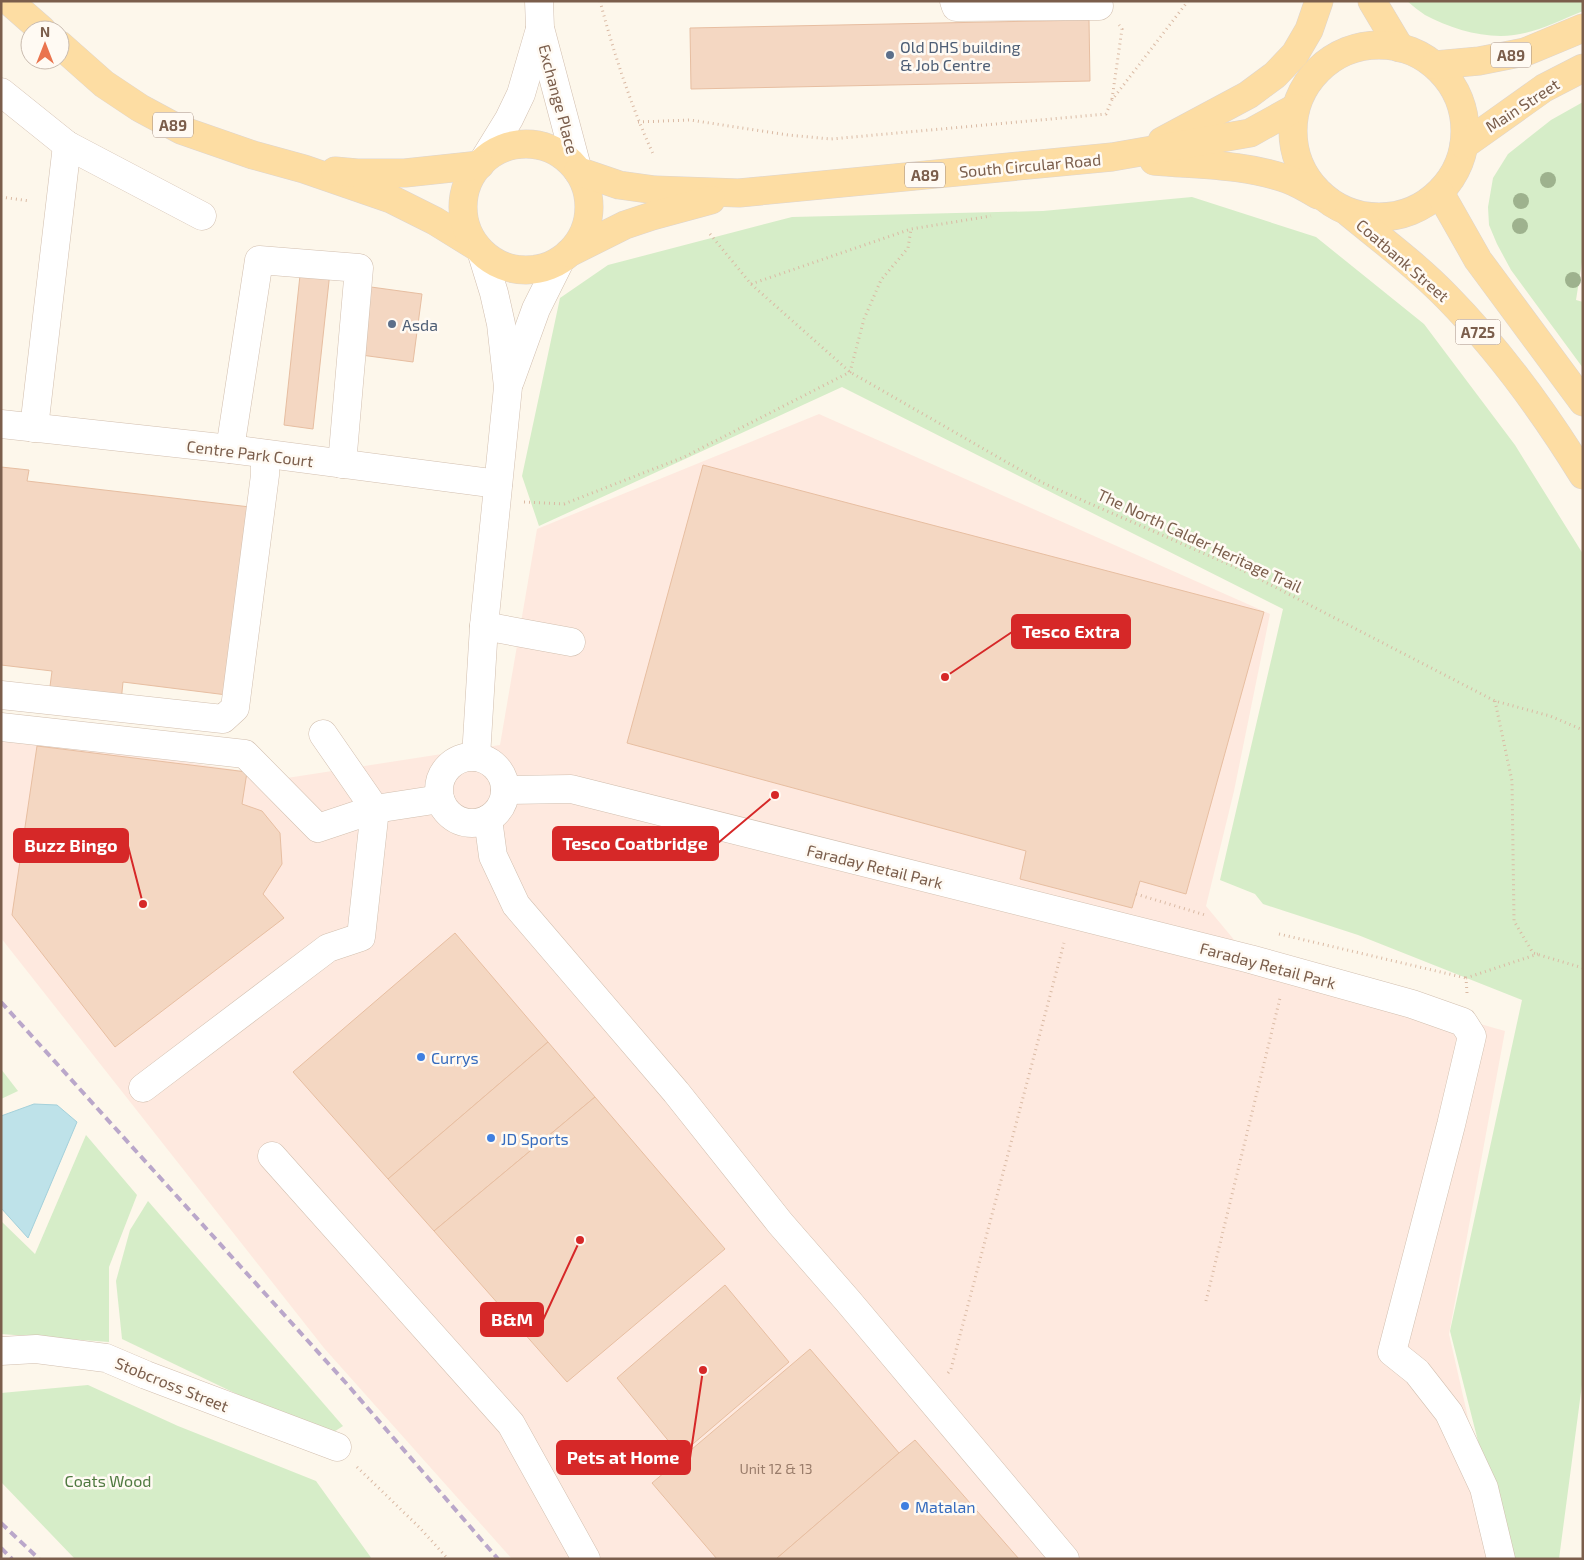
<svg xmlns="http://www.w3.org/2000/svg" width="1584" height="1560" font-family="'Exo 2',sans-serif">
<rect width="100%" height="100%" fill="#fdf7eb"/>
<polygon fill="#fee9df" points="819,414 1270,614 1234,791 1206,906 1250,959 1505,1031 1449,1334 1500,1559 512,1559 324,1348 1,938 1,733 287,778 500,745 537,529"/>
<g fill="#d6edc8">
<path d="M1407 1H1583V11C1561 20 1538 32 1514 35 1485 39 1451 29 1425 15 1419 11 1413 6 1407 1Z"/>
<polygon points="1583,102 1583,256 1576,300 1583,302 1583,368 1511,270 1497,244 1489,225 1488,207 1493,178 1508,154 1551,120"/>
<polygon points="1192,197 1316,237 1424,324 1515,445 1583,554 1583,1377 1559,1559 1508,1559 1450,1331 1522,1000 1358,935 1263,904 1255,894 1220,880 1283,609 842,387 539,526 522,476 560,298 608,265 792,217 1043,211"/>
<polygon points="1,1069 18,1091 1,1099"/>
<polygon points="86,1135 137,1195 109,1267 109,1342 1,1334 1,1221 35,1254"/>
<polygon points="148,1201 343,1426 326,1437 122,1339 116,1281 130,1230"/>
<polygon points="88,1385 178,1426 316,1481 372,1559 75,1559 1,1482 1,1393"/>
</g>
<polygon fill="#bee2e9" stroke="#a4d1db" points="34,1104 57,1105 77,1122 28,1238 1,1208 1,1116"/>
<g fill="#f4d7c2" stroke="#e7bea1">
<polygon points="1089,20 1090,81 691,89 690,28"/>
<polygon points="301,266 330,272 313,429 284,425"/>
<polygon points="371,287 422,294 413,362 361,355"/>
<polygon points="703,465 1264,612 1186,894 1140,881 1132,908 1020,879 1026,851 627,743"/>
<polygon points="1,467 29,470 27,481 250,507 227,695 123,682 121,702 49,694 52,671 1,665"/>
<polygon points="37,746 247,772 242,804 262,811 280,833 282,864 263,894 284,918 115,1047 12,915"/>
<polygon points="455,933 548,1042 388,1179 293,1072"/>
<polygon points="548,1042 595,1097 434,1231 388,1179"/>
<polygon points="595,1097 725,1249 567,1382 434,1231"/>
<polygon points="725,1285 789,1362 680,1455 617,1378"/>
<polygon points="810,1349 899,1453 776,1559 717,1559 652,1483"/>
<polygon points="915,1440 1019,1559 776,1559 899,1453"/>
</g>
<g fill="none" stroke-linecap="round" stroke-linejoin="round">
<g stroke="#d2bfaf" stroke-width="29">
<g id="minor">
<polyline points="539,1 540,28 578,171"/>
<polyline points="954,1 956,7 1099,6"/>
<polyline points="1,92 67,145 202,216"/>
<polyline points="485,158 509,119 521,94 540,29"/>
<polyline points="510,381 536,309 560,261"/>
<polyline points="1,424 230,449 498,484"/>
<polyline points="34,428 67,145"/>
<polyline points="230,449 259,260 359,268 342,464"/>
<polyline points="484,626 571,642"/>
<polyline points="1,695 223,719 235,708 265,475 265,454"/>
<polyline points="1,727 245,754 318,828 375,809 440,799"/>
<polyline points="476,757 484,626 508,387 501,324 494,293 482,254"/>
<circle cx="472" cy="790" r="33"/>
<polyline points="505,790 571,789 1250,959 1412,1004 1463,1022 1472,1036 1451,1125 1392,1352 1417,1372 1449,1413 1484,1488 1501,1559"/>
<polyline points="488,819 493,856 516,905 676,1092 780,1223 848,1301 1065,1559"/>
<polyline points="143,1088 328,948 361,937 375,809 323,734"/>
<polyline points="272,1156 511,1424 586,1559"/>
<polyline points="1,1351 36,1349 106,1358 146,1375 337,1447"/>
</g>
</g>
<g stroke="#ddd5d0" stroke-width="29">
<g id="major">
<polyline points="9,1 42,30"/>
<polyline points="1372,1 1400,48"/>
<circle cx="1379" cy="131" r="86"/>
<polyline points="60,45 104,84 140,108 181,130 253,155 304,169 391,199 435,221 477,247"/>
<polyline points="1435,65 1479,61 1525,52 1583,28"/>
<polyline points="1162,141 1248,95 1275,75 1295,54 1309,30 1319,1"/>
<circle cx="526" cy="207" r="63"/>
<polyline points="1464,145 1544,88 1583,68"/>
<path d="M1154 161C1199 165 1244 164 1287 179 1298 183 1308 189 1318 195"/>
<polyline points="335,171 357,173 405,173 480,165"/>
<polyline points="578,171 619,185 655,190 739,193 1112,157 1250,133 1295,108"/>
<polyline points="1440,193 1478,260 1583,402"/>
<path d="M1349 213C1382 240 1417 266 1447 297 1499 350 1544 412 1583 475"/>
<polyline points="569,253 625,225 652,216 711,200"/>
</g>
</g>
<g stroke="#dabaa4" stroke-width="3" stroke-dasharray="1 4" stroke-linecap="butt">
<path d="M600 1C614 54 631 106 654 156"/>
<polyline points="1112,99 1122,29 1119,25"/>
<polyline points="638,122 690,120 788,135 831,139 1106,114 1112,100 1188,1"/>
<polyline points="1,197 30,201"/>
<polyline points="710,234 751,284 850,372 1043,483 1244,571 1495,701 1550,716 1583,730"/>
<polyline points="751,284 911,229 991,216"/>
<polyline points="524,502 564,504 684,457 850,372 864,319 881,280 908,248 911,229"/>
<polyline points="1495,701 1512,781 1514,921 1533,953 1583,968"/>
<polyline points="1136,894 1205,915"/>
<polyline points="1279,934 1466,978"/>
<polyline points="1467,993 1466,978 1538,954"/>
<polyline points="1206,1301 1280,998"/>
<polyline points="948,1373 951,1369 1064,943"/>
<polyline points="357,1467 420,1528 448,1559"/>
</g>
<use href="#minor" stroke="#fff" stroke-width="28"/>
<use href="#major" stroke="#fddda3" stroke-width="28"/>
<g stroke="#baa7ca" stroke-width="4" stroke-dasharray="8 5" stroke-linecap="butt">
<polyline points="1,1002 346,1383 498,1559"/>
<polyline points="1,1523 39,1559"/>
<polyline points="1,1548 12,1559"/>
</g>
</g>
<g fill="#9eb28e">
<circle cx="1548" cy="180" r="8"/>
<circle cx="1521" cy="201" r="8"/>
<circle cx="1520" cy="226" r="8"/>
<circle cx="1573" cy="280" r="8"/>
</g>
<g fill="#5c6f8a" stroke="#fffaf3" stroke-width="2">
<circle cx="890" cy="55" r="5"/>
<circle cx="392" cy="324" r="5"/>
</g>
<g fill="#3f7fe0" stroke="#fffaf3" stroke-width="2">
<circle cx="421" cy="1057" r="5"/>
<circle cx="491" cy="1138" r="5"/>
<circle cx="905" cy="1506" r="5"/>
</g>
<g text-anchor="middle" dominant-baseline="central" stroke-width="5" stroke-linejoin="round" paint-order="stroke">
<g font-size="14" fill="#997c6a">
<text x="776" y="1468">Unit 12 &amp; 13</text>
</g>
<g fill="#fffaf3" stroke="#a38d7e" stroke-width="1">
<rect x="1491" y="42.5" width="40" height="25" rx="4"/>
<rect x="153" y="112.5" width="40" height="25" rx="4"/>
<rect x="905" y="162.5" width="40" height="25" rx="4"/>
<rect x="1455.5" y="319.5" width="45" height="25" rx="4"/>
</g>
<g font-size="15" font-weight="bold" fill="#7b5e4c">
<text x="1511" y="55">A89</text>
<text x="173" y="125">A89</text>
<text x="925" y="175">A89</text>
<text x="1478" y="332">A725</text>
</g>
<g font-size="16" fill="#4e5e75" stroke="#fffaf3" text-anchor="start">
<text x="900" y="46">Old DHS building<tspan x="900" dy="18">&amp; Job Centre</tspan></text>
<text x="402" y="324">Asda</text>
</g>
<g font-size="16" fill="#7b5e4c" stroke="#fffaf3">
<text transform="translate(559 99) rotate(75)">Exchange Place</text>
<text transform="translate(1522 105) rotate(-33)">Main Street</text>
<text transform="translate(1030 165) rotate(-5)">South Circular Road</text>
<text transform="translate(1403 260) rotate(41)">Coatbank Street</text>
<text transform="translate(250 453) rotate(7)">Centre Park Court</text>
<text transform="translate(1200 540) rotate(25)">The North Calder Heritage Trail</text>
<text transform="translate(875 866) rotate(14)">Faraday Retail Park</text>
<text transform="translate(1268 965) rotate(15)">Faraday Retail Park</text>
<text transform="translate(172 1384) rotate(22)">Stobcross Street</text>
</g>
<g font-size="16" fill="#366cbe" stroke="#fffaf3" text-anchor="start">
<text x="431" y="1057">Currys</text>
<text x="501" y="1138">JD Sports</text>
<text x="915" y="1506">Matalan</text>
</g>
<g font-size="16" fill="#507a41" stroke="#fffaf3">
<text x="108" y="1480">Coats Wood</text>
</g>
</g>
<path fill="none" stroke="#d62828" stroke-width="2" d="M945 677L1012 632M775 795L718 843M143 904L128 846M580 1240L543 1320M703 1370L690 1458"/>
<g fill="#d62828" stroke="#fffaf3" stroke-width="2">
<circle cx="945" cy="677" r="5"/>
<circle cx="775" cy="795" r="5"/>
<circle cx="143" cy="904" r="5"/>
<circle cx="580" cy="1240" r="5"/>
<circle cx="703" cy="1370" r="5"/>
</g>
<g fill="#d62828" stroke="#d62828" stroke-width="2">
<rect x="1012" y="615" width="118" height="33" rx="5"/>
<rect x="553" y="827" width="165" height="33" rx="5"/>
<rect x="14" y="829" width="114" height="33" rx="5"/>
<rect x="481" y="1303" width="62" height="33" rx="5"/>
<rect x="557" y="1441" width="133" height="33" rx="5"/>
</g>
<g font-size="18" text-anchor="middle" font-weight="bold" fill="#fff">
<text x="1071" y="638">Tesco Extra</text>
<text x="635" y="850">Tesco Coatbridge</text>
<text x="71" y="852">Buzz Bingo</text>
<text x="512" y="1326">B&amp;M</text>
<text x="623" y="1464">Pets at Home</text>
</g>
<rect width="1584" height="1560" fill="none" stroke="#7b5e4c" stroke-width="5"/>
<g transform="translate(45 45)"><circle r="24" fill="#fffaf3" stroke="#cabcb0"/>
<path d="M0-4L9 19L0 12L-9 19Z" fill="#ea744e"/>
<text y="-8" font-size="14" font-weight="bold" text-anchor="middle" fill="#7b5e4c">N</text>
</g>
</svg>
